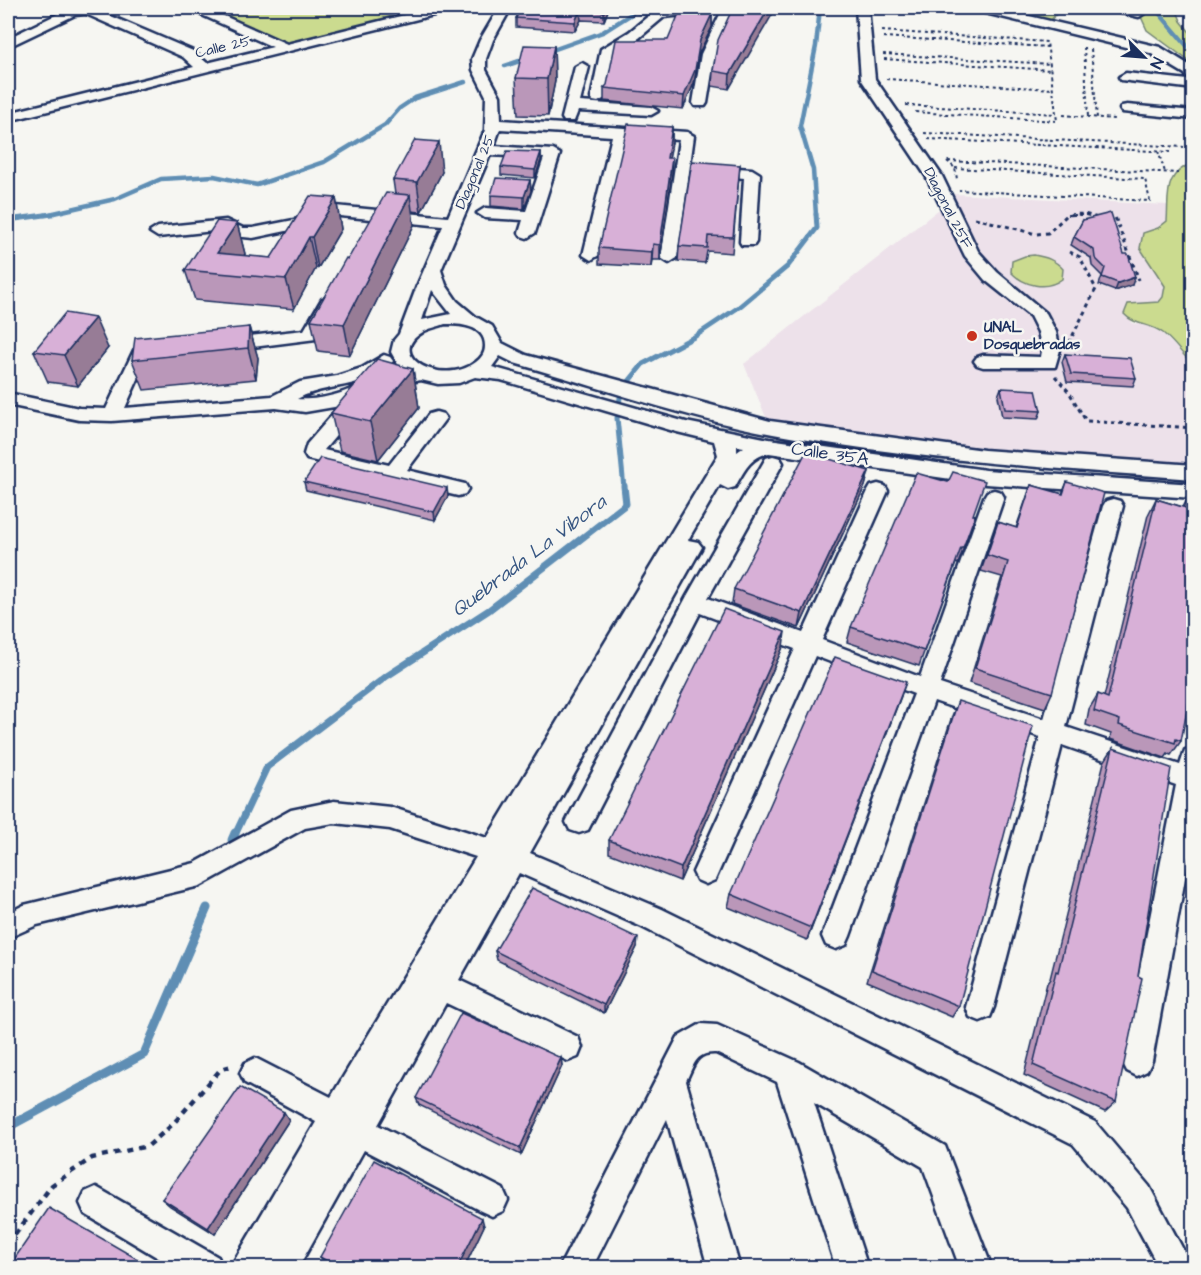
<svg xmlns="http://www.w3.org/2000/svg" width="1201" height="1275" font-family="'Architects Daughter',sans-serif">
<rect width="100%" height="100%" fill="#f6f6f2"/>
<filter id="ink" filterUnits="userSpaceOnUse"><feTurbulence type="fractalNoise" baseFrequency=".0167" numOctaves="2"/><feDisplacementMap in="SourceGraphic" scale="12" xChannelSelector="R" yChannelSelector="G"/><feConvolveMatrix kernelMatrix="1 2 1 2 8 2 1 2 1" color-interpolation-filters="sRGB"/></filter>
<g filter="url(#ink)">
<polygon fill="#ede1ea" points="954,194 1168,205 1167,221 1158,228 1143,233 1165,286 1163,297 1159,302 1128,304 1132,323 1148,326 1162,333 1193,365 1193,472 770,427 744,364 938,210 957,209"/>
<g fill="#cbdb8f" stroke="#738576" stroke-width="1.5">
<polygon points="197,8 446,8 288,49"/>
<polygon points="993,8 1062,8 1047,24 990,10"/>
<polygon points="1137,8 1176,8 1181,21 1193,36 1193,64 1147,30"/>
<path d="M1193 163H1194L1193 365C1183 355 1174 342 1163 333 1150 323 1135 326 1124 314L1128 304 1159 302 1163 297 1165 286 1140 248 1143 233 1158 228 1167 221C1169 195 1163 174 1193 163Z"/>
<path d="M1034 255C1046 257 1055 260 1063 269L1062 279C1046 291 1024 286 1011 272L1012 261 1025 256Z"/>
</g>
<g fill="none" stroke-linecap="round" stroke-linejoin="round">
<g stroke="#5e8eb4" stroke-width="4.5">
<polyline points="1155,8 1194,54"/>
<polyline points="547,52 603,32 633,13"/>
<polyline points="505,66 528,58"/>
<polyline points="45,215 115,199 161,179 214,176 257,185 324,162 385,125 400,108 415,98 465,82"/>
<polyline points="816,215 813,170 800,126 816,46 820,8"/>
</g>
<g stroke="#5e8eb4" stroke-width="5">
<polyline points="8,220 52,214"/>
<polyline points="624,488 617,418 621,391 643,364 694,337 739,307 788,266 817,228 816,214"/>
</g>
<polyline stroke="#5e8eb4" stroke-width="7" points="235,835 267,767 387,676 489,610 626,504 624,486"/>
<g stroke="#5e8eb4" stroke-width="9">
<polyline points="232,840 235,833"/>
<polyline points="8,1127 144,1054 207,908"/>
</g>
<g stroke="#1b2f5e" stroke-width="5">
<g id="minor">
<polygon points="77,8 92,8 193,51 207,63 273,47 193,11 191,8 206,8 287,44 433,8 452,8 450,11 8,121 8,113 194,67 183,57 86,14 75,15 8,47 8,38 68,9"/>
<path d="M499 8H511L493 40 486 59V70L500 96 501 120 687 132 694 136 677 258 669 263 661 258 679 140 626 137 599 255 591 260 583 255 612 136 500 129 494 146 553 150 560 154 535 233 527 238 521 236 519 233 523 220 485 218 477 213 485 208 526 211 544 158 490 155 441 270 446 285 457 301 476 317 492 326 502 343 526 355 770 421 984 450 1194 465V479C1053 469 912 459 773 434 685 418 599 387 514 363L500 356 492 367 686 422 769 439 986 470 1194 484V498L986 484 769 453C750 457 744 471 735 487L728 489 720 485 688 540 698 542 702 547 530 853 662 909 1095 1122 1149 1186 1193 1268H1159L1127 1208 1073 1144 642 927 519 873 459 980 578 1037 582 1047 578 1057 568 1061 446 1003 378 1125 503 1189 508 1200 503 1211 492 1216 481 1211 364 1150 298 1268H230L316 1122 245 1083 240 1073 245 1063 255 1058 331 1097 476 857 390 829 334 823 305 828 200 886 37 925 8 938V913L24 905 195 863 291 810 334 801 390 807 487 838 718 455 714 441 677 432 501 380 475 377 459 383 438 384 421 380 391 386 371 394 324 450 389 465 429 414 436 412 443 414 446 418 407 470 465 484 468 489 465 494 458 496 307 459 304 454 307 444 340 406 305 412 276 408 112 421 79 420 8 405V393L79 408 106 409 134 350 156 346 162 348 165 352 162 356 147 359 125 408 272 396 300 382 337 376 362 368 384 355 390 357 393 361 383 376 405 371 400 368 391 352 394 340 399 334 417 286 443 226 319 214 311 218 303 213 309 206 315 204 448 217 485 130 486 96 473 70 472 59 480 40ZM432 290 451 314 422 320ZM445 324C460 324 485 325 485 346 485 353 482 357 476 362 442 388 383 355 423 332 429 328 438 327 445 324ZM361 381C352 394 313 401 297 399 317 388 340 388 361 381ZM737 446 744 447 737 452Z"/>
<path d="M630 8C643 7 655 9 668 10 686 11 704 6 721 8L715 12 664 17 639 38 614 51 605 98 598 102 593 101 591 98 601 49 629 32 651 14 632 11Z"/>
<polygon points="723,8 735,8 715,54 707,103 705,106 695,106 693,103 701,54"/>
<polygon points="856,8 868,8 875,79 942,176 978,251 997,272 1046,313 1056,332 1060,350 1055,367 983,367 977,365 974,361 977,357 983,355 1041,357 1042,350 1038,332 1030,316 985,280 965,256 926,176 861,79"/>
<polygon points="975,8 995,8 1160,47 1194,68 1194,89 1121,80 1119,77 1126,73 1188,80 1185,74 1150,53 977,11"/>
<polygon points="1111,8 1131,8 1143,10 1145,13 1139,17 1113,11"/>
<polygon points="582,63 589,67 580,102 651,107 658,111 651,115 578,111 574,121 564,121 562,118 575,67"/>
<polygon points="1127,105 1194,111 1194,119 1122,112 1120,109 1122,106"/>
<polygon points="709,166 752,169 760,174 756,242 754,245 742,245 740,242 744,178 704,174 701,171"/>
<polygon points="304,218 310,220 312,223 310,226 253,238 234,236 223,230 158,237 150,232 158,227 226,220 243,228 253,228"/>
<polygon points="328,298 334,299 337,303 316,339 222,351 216,349 213,345 216,341 222,339 304,330 322,299"/>
<polygon points="773,456 780,458 783,463 708,598 803,633 868,491 871,486 878,484 885,486 888,491 822,640 920,677 984,497 987,492 994,490 1001,492 1004,497 940,684 1044,719 1103,506 1106,501 1113,499 1120,501 1123,506 1066,727 1180,765 1185,750 1194,747 1194,828 1152,1061 1147,1071 1137,1076 1127,1071 1122,1061 1176,785 1062,745 994,1007 990,1017 980,1021 970,1017 966,1007 1040,737 934,701 850,936 846,945 836,949 826,945 822,936 914,694 815,656 715,880 706,884 697,880 693,872 795,649 700,613 588,830 579,833 570,830 566,822 570,814 687,596 766,458"/>
<path d="M701 1024 717 1025 799 1062 945 1146 992 1268H960L923 1167 814 1103 868 1268H836L777 1082 716 1053C695 1052 694 1065 686 1081L740 1268H708L667 1119 592 1268H559L678 1037Z"/>
<polygon points="96,1187 218,1257 223,1268 175,1268 85,1214 80,1203 85,1192"/>
</g>
</g>
<g stroke="#1b2f5e" stroke-width="2" stroke-dasharray="3 3" stroke-linecap="butt">
<polyline points="882,31 1047,42 1057,121 915,112"/>
<polyline points="883,37 1048,47"/>
<polyline points="1084,47 1088,117"/>
<polyline points="1091,49 1097,118"/>
<polyline points="883,54 1050,64"/>
<polyline points="884,59 1051,70"/>
<polyline points="886,79 1053,89"/>
<polyline points="906,105 1056,114"/>
<polyline points="1063,115 1115,119"/>
<polyline points="924,133 1184,147"/>
<polyline points="928,139 1170,152"/>
<polyline points="1158,151 1165,172"/>
<polyline points="947,161 955,168 957,179"/>
<polyline points="948,161 1178,173"/>
<polyline points="955,168 1145,179 1150,201 959,190"/>
<polyline points="1067,215 1088,215"/>
</g>
<g stroke="#1b2f5e" stroke-width="3" stroke-dasharray="4 4" stroke-linecap="butt">
<polyline points="1108,217 1115,217 1139,280"/>
<polyline points="975,218 1036,234 1048,233 1067,215 1084,214 1098,218"/>
<polyline points="1069,343 1096,289 1080,257 1070,252"/>
<polyline points="1055,376 1069,392 1086,421 1193,428"/>
</g>
<polyline stroke="#1b2f5e" stroke-width="4.5" stroke-dasharray="6 6" stroke-linecap="butt" points="8,1244 52,1185 92,1158 148,1146 173,1124 221,1069 232,1066"/>
<use href="#minor" fill="#f6f6f2" fill-rule="evenodd"/>
</g>
<g fill="#ba97b9" stroke="#1b2f5e" stroke-width="1.5">
<polygon points="609,8 604,21 581,20 575,31 516,27 516,18"/>
<polygon points="745,10 729,89 712,86 713,71"/>
<polygon points="712,14 712,27 699,53 694,83 683,109 604,101 604,88 668,40"/>
<polygon points="554,46 555,81 548,116 518,115 516,78"/>
<polygon points="672,127 672,142 669,158 672,173 660,260 652,260 651,267 599,264 599,248"/>
<polygon points="541,152 541,160 535,178 501,175 501,167"/>
<polygon points="740,165 732,253 707,251 705,263 678,261 679,246"/>
<polygon points="442,172 421,212 412,211 414,225 350,355 318,351 311,320 395,194 393,180"/>
<polygon points="530,180 531,191 524,209 491,206 491,195"/>
<polygon points="336,198 341,229 318,268 316,268 294,309 195,300 185,270 237,223 245,254 244,256 271,258"/>
<polygon points="1083,220 1132,285 1115,291 1099,285 1102,276 1092,266 1091,258 1071,245 1074,237"/>
<polygon points="249,327 258,358 256,379 144,390 132,360"/>
<polygon points="108,348 78,386 48,382 34,351"/>
<polygon points="1065,354 1136,378 1133,386 1067,382 1062,362"/>
<polygon points="413,369 419,408 378,460 340,451 331,413"/>
<polygon points="1001,388 1041,411 1038,419 1002,417 998,396"/>
<polygon points="869,471 865,486 799,628 732,604 734,589"/>
<polygon points="304,482 448,496 435,520 306,490"/>
<polygon points="1067,482 1052,693 1045,708 969,683 1002,577 981,571 998,522 1016,528 1031,485 1062,494"/>
<polygon points="1188,498 1181,741 1171,755 1168,754 1165,758 1110,739 1111,734 1086,725 1089,709 1098,694 1104,697 1148,515 1156,499 1183,507"/>
<polygon points="974,515 975,515 958,564 956,563 919,666 847,642 851,627"/>
<polygon points="783,647 680,881 609,853 609,840"/>
<polygon points="901,696 807,940 728,907 731,894"/>
<polygon points="958,701 959,1006 952,1017 867,981 952,716"/>
<polygon points="1113,748 1116,1102 1105,1112 1024,1075 1047,983 1050,979 1104,762"/>
<polygon points="637,947 604,1013 497,960 495,951"/>
<polygon points="561,1058 562,1066 521,1155 419,1105 416,1098"/>
<polygon points="289,1120 215,1234 170,1206 162,1199"/>
<polygon points="484,1226 464,1268 332,1268 326,1264 320,1257"/>
</g>
<g fill="#977b96" stroke="#1b2f5e" stroke-width="1.5">
<polygon points="606,8 609,8 604,21 604,12"/>
<polygon points="769,8 776,8 729,89 730,74"/>
<polygon points="580,10 581,20 575,31 575,22"/>
<polygon points="712,14 712,27 699,53 694,83 683,109 684,96 700,40"/>
<polygon points="554,46 555,81 548,116 547,79"/>
<polygon points="672,127 672,142 667,173 667,158"/>
<polygon points="439,142 442,172 421,212 417,182"/>
<polygon points="541,152 541,160 535,178 535,170"/>
<polygon points="672,158 672,173 660,260 660,245"/>
<polygon points="530,180 531,191 524,209 524,197"/>
<polygon points="410,195 414,225 350,355 344,324"/>
<polygon points="336,198 341,229 318,268 312,237"/>
<polygon points="237,223 245,254 232,274 217,253"/>
<polygon points="309,237 316,268 294,309 286,279"/>
<polygon points="653,244 652,260 651,267 652,252"/>
<polygon points="1135,277 1132,285 1115,291 1118,283"/>
<polygon points="95,318 108,348 78,386 64,355"/>
<polygon points="249,327 258,358 256,379 248,348"/>
<polygon points="413,369 419,408 378,460 370,422"/>
<polygon points="869,471 865,486 799,628 802,613"/>
<polygon points="447,488 448,496 435,520 434,512"/>
<polygon points="785,632 783,647 680,881 681,868"/>
<polygon points="906,682 901,696 807,940 811,928"/>
<polygon points="638,938 637,947 604,1013 604,1005"/>
<polygon points="561,1058 562,1066 521,1155 520,1148"/>
<polygon points="284,1112 289,1120 215,1234 208,1228"/>
<polygon points="482,1218 484,1226 464,1268 457,1268"/>
</g>
<g fill="#d8b0d7" stroke="#1b2f5e" stroke-width="1.5">
<polygon points="521,8 606,8 604,12 580,10 575,22 516,18"/>
<polygon points="735,8 745,10 746,8 769,8 730,74 713,71 718,40 730,14"/>
<polygon points="680,11 712,14 700,40 695,70 684,96 604,88 607,85 616,40 668,40"/>
<polygon points="524,45 554,46 547,79 516,78"/>
<polygon points="628,124 672,127 667,158 672,158 660,245 653,244 652,252 599,248"/>
<polygon points="415,140 439,142 417,182 393,180"/>
<polygon points="507,151 541,152 535,170 501,167"/>
<polygon points="692,161 740,165 733,237 708,236 707,248 679,246"/>
<polygon points="496,178 530,180 524,197 491,195"/>
<polygon points="386,193 410,195 344,324 311,320 346,258 348,259"/>
<polygon points="310,196 336,198 312,237 309,237 286,279 185,270 217,221 237,223 217,253 271,258"/>
<polygon points="1111,213 1124,254 1128,254 1135,277 1118,283 1102,277 1105,268 1095,258 1094,250 1074,237 1083,220"/>
<polygon points="65,313 95,318 64,355 34,351"/>
<polygon points="249,327 248,348 132,360 135,338"/>
<polygon points="1065,354 1130,358 1136,378 1071,374"/>
<polygon points="377,359 413,369 370,422 331,413"/>
<polygon points="1001,388 1036,390 1041,411 1005,409"/>
<polygon points="806,452 869,471 802,613 734,589"/>
<polygon points="320,458 447,488 434,512 304,482"/>
<polygon points="953,472 985,481 973,515 975,515 963,548 961,548 924,651 851,627 916,473 948,482"/>
<polygon points="1067,482 1104,493 1052,693 975,668 1008,562 987,555 998,522 1017,528 1031,485 1063,494"/>
<polygon points="1188,498 1194,499 1194,675 1181,741 1176,739 1175,743 1119,725 1120,720 1094,711 1098,694 1108,698 1156,499 1186,508"/>
<polygon points="724,609 785,632 681,868 609,840"/>
<polygon points="835,657 906,682 811,928 731,894"/>
<polygon points="958,701 1033,726 959,1006 872,970"/>
<polygon points="1113,748 1171,768 1138,976 1142,978 1116,1102 1033,1065 1056,971 1058,972"/>
<polygon points="532,888 638,938 604,1005 495,951"/>
<polygon points="461,1013 561,1058 520,1148 416,1098"/>
<polygon points="240,1087 284,1112 208,1228 162,1199"/>
<polygon points="374,1160 482,1218 457,1268 335,1268 336,1266 320,1257"/>
<polygon points="49,1208 153,1268 8,1268"/>
</g>
</g>
<circle fill="#c8321e" stroke="#f6f6f2" stroke-width="2" cx="972" cy="336" r="6"/>
<g text-anchor="middle" dominant-baseline="central" stroke-width="5" stroke-linejoin="round" paint-order="stroke">
<g font-size="15" fill="#1b2f5e" stroke="#f6f6f2">
<text transform="translate(223 47) rotate(-13)">Calle 25</text>
<text transform="translate(475 172) rotate(-67)">Diagonal 25</text>
<text transform="translate(948 208) rotate(63)">Diagonal 25F</text>
</g>
<g font-size="15" font-weight="bold" fill="#1b2f5e" stroke="#f6f6f2" text-anchor="start">
<text x="984" y="327">UNAL<tspan x="984" dy="17">Dosquebradas</tspan></text>
</g>
<g font-size="18" fill="#1b2f5e" stroke="#f6f6f2">
<text transform="translate(830 454) rotate(8)">Calle 35A</text>
</g>
<g font-size="20" font-style="italic" fill="#375682" stroke="#f6f6f2">
<text transform="translate(529 556) rotate(-37)">Quebrada La Vibora</text>
</g>
</g>
<rect width="1201" height="1275" fill="none" stroke="#f6f6f2" stroke-width="30"/>
<rect x="15" y="15" width="1171" height="1245" fill="none" stroke="#1b2f5e" stroke-width="2" filter="url(#ink)"/>
<g transform="translate(1144 57) rotate(115)" stroke="#f6f6f2" stroke-width="4.5" paint-order="stroke">
<path d="M0-4.5L10 22L0 15L-10 22Z" fill="#1b2f5e"/>
<text y="-9" font-size="16" font-weight="bold" text-anchor="middle" fill="#1b2f5e">N</text>
</g>
</svg>
